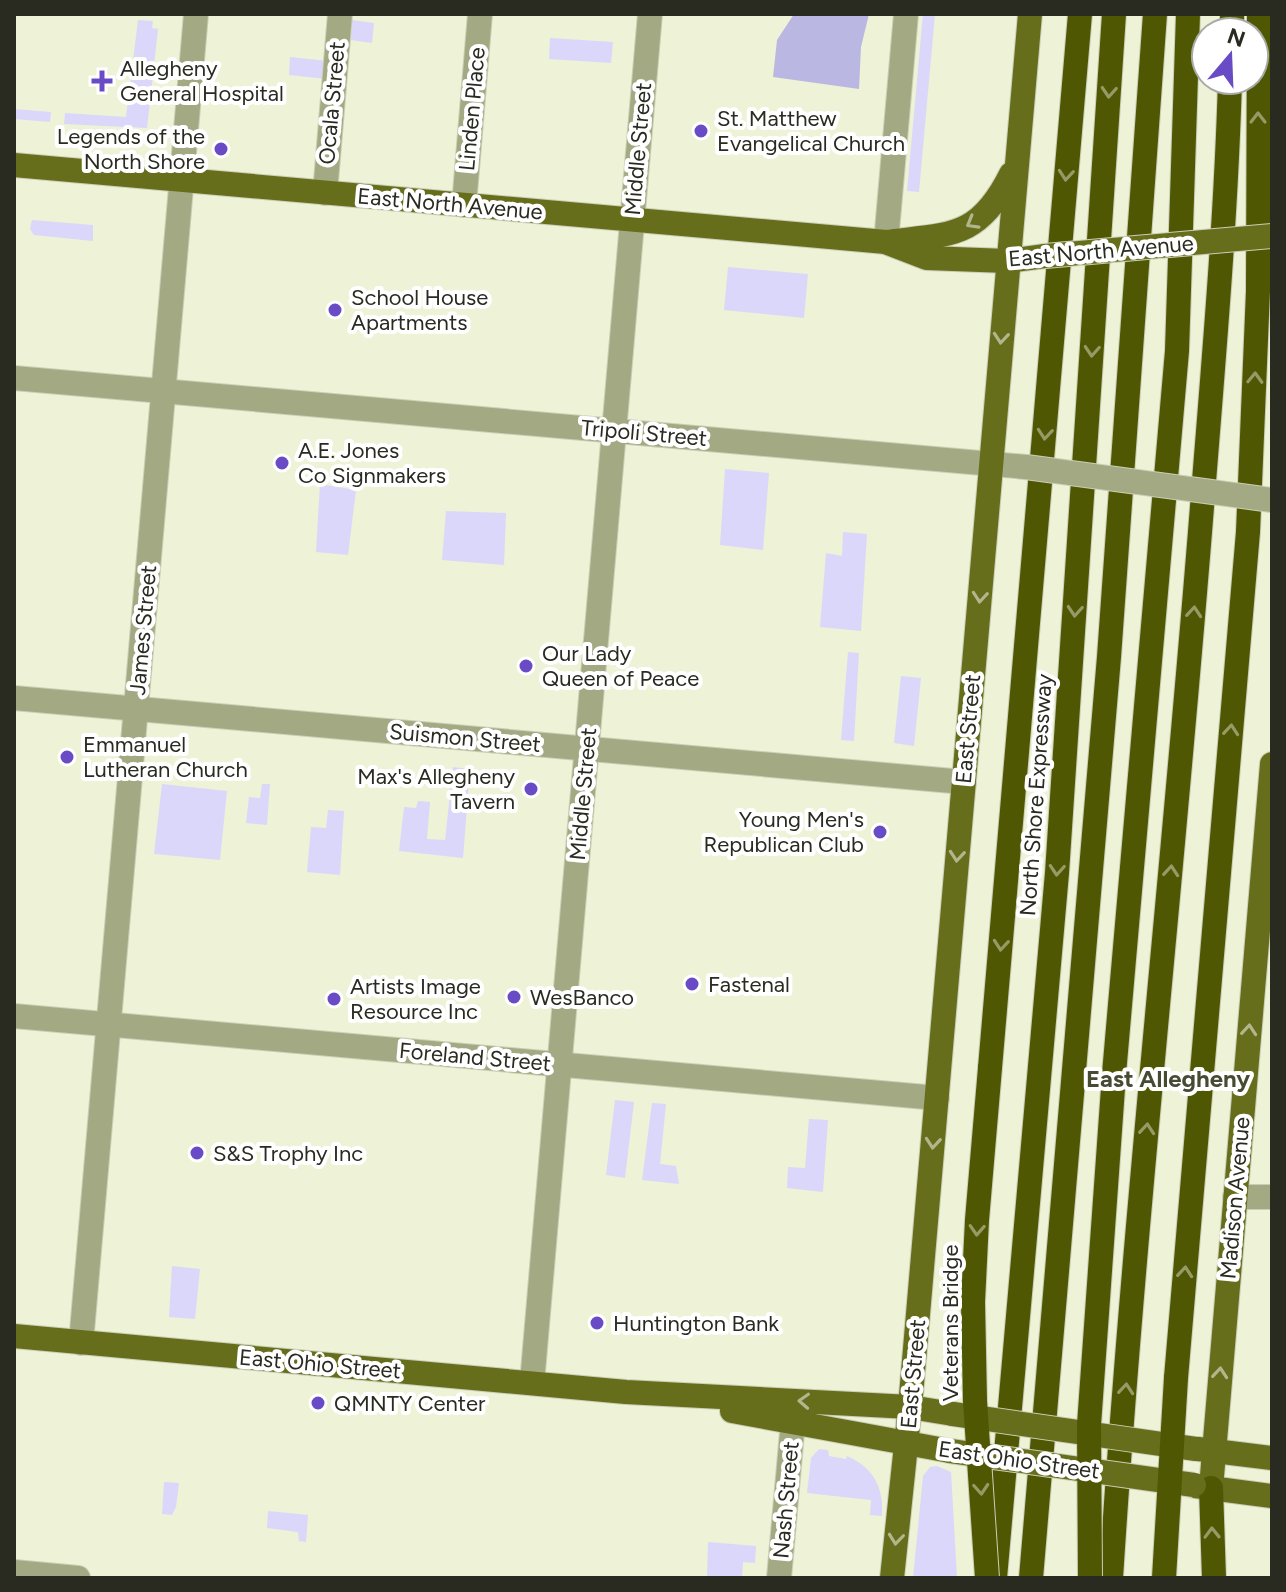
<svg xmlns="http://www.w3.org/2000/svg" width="1286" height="1592" font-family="Figtree,sans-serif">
<rect width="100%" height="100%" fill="#eef2d7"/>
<g fill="#dad7fb">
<polygon points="923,14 935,14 919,192 907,191"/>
<polygon points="138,20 153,21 152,28 158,29 147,128 64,124 65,113 126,117"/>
<polygon points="352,20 374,23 372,43 351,40"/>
<polygon points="550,38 613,42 611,63 549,59"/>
<polygon points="290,57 328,61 327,79 289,75"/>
<polygon points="14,109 51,112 50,122 14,119"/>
<polygon points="32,220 93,225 93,241 34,235 30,229"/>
<polygon points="728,267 808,274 804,318 724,310"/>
<polygon points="725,469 769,473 763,550 720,545"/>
<polygon points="320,484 356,490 348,555 316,552"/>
<polygon points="446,511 506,513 504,565 442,560"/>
<polygon points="843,532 867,534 861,631 820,627 826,553 842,556"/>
<polygon points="848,652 859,653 854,741 841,740"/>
<polygon points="901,676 921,678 914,746 894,743"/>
<polygon points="453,767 470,769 463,858 399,851 404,807 416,808 418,801 430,802 427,839 445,840"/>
<polygon points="162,784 227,791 220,860 154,854"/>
<polygon points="262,784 270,784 267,825 246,823 249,797 260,798"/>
<polygon points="328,810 344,811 340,875 307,872 311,827 326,828"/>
<polygon points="615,1100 634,1102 625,1178 606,1175"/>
<polygon points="652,1103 666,1104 660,1164 676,1166 679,1184 642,1180"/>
<polygon points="809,1119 828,1120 823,1192 787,1188 788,1167 805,1168"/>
<polygon points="172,1266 200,1269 195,1319 169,1317"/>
<path d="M819 1449 828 1450 829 1456 846 1459 847 1456C874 1468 884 1488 882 1516L870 1515 871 1500 807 1493 811 1458Z"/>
<polygon points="937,1466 951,1472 957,1578 913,1578 923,1476 930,1467"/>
<polygon points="164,1482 179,1483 176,1507 172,1515 162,1514"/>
<polygon points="268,1511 308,1515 306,1542 299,1541 298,1532 267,1528"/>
<polygon points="708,1542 756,1546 755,1563 743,1562 742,1578 707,1578"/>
</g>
<polygon fill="#bbb7e3" points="794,14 869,14 861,47 859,89 773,77 777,40"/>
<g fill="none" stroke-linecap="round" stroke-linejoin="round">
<g stroke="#cbceb6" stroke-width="26">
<g id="minor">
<polyline points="325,193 340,14"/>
<polyline points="464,205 480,14"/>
<polyline points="886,242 906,14"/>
<polyline points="14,378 1026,467"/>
<polyline points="14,698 964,782"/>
<polyline points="14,1016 937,1098"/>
<polyline points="1235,1197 1272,1197"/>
<polyline points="81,1343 196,14"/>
<polyline points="532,1383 650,14"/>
<polyline points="14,1572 78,1578"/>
<polyline points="779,1578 793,1421"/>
</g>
</g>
<g stroke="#cbceb6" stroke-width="26">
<g id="major">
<path d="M14 165 886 242C950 234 979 239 1011 174"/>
<polyline points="888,243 927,258 1007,261 1045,256"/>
<polyline points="14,1336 626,1392 910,1407 953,1414"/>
<polyline points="732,1411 950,1451"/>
<polyline points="1198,1449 1272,1458"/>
<polyline points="1195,1486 1272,1496"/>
<polyline points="1211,1488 1272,764"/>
<polyline points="892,1578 910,1407 1030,14"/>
</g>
</g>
<g stroke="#cbceb6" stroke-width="26">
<g id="highway">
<polyline points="1232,32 1232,14"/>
<polyline points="990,1068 1080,14"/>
<polyline points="1114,1074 1177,351 1188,14"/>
<polyline points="1176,1378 1248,532 1258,291 1259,14"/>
<polyline points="1211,1488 1214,1578"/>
<polyline points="995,1578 1057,873 1114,14"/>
<polyline points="1031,1578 1109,657 1155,14"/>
<path d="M1111 1578C1134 1216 1175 856 1203 494 1214 356 1226 218 1230 80"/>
</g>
</g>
<use href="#minor" stroke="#a3a982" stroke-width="24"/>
<use href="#major" stroke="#666d1b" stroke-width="24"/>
<use href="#highway" stroke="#505702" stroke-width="24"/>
<g stroke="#cbceb6" stroke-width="26" stroke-linecap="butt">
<polyline id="minor-bridge" points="1026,467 1272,500"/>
</g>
<g stroke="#cbceb6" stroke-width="26" stroke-linecap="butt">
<g id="major-bridge">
<polyline points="1045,256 1272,236"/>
<polyline points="953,1414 1196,1449"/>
<polyline points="950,1451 1194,1485"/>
</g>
</g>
<g stroke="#cbceb6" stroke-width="26" stroke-linecap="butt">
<g id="highway-bridge">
<polyline points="987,1578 975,1401 973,1302 977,1220 990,1068"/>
<polyline points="1090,1578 1089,1425 1114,1074"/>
<polyline points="1164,1578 1176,1378"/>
</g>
</g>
<use href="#minor-bridge" stroke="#a3a982" stroke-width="24"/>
<use href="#major-bridge" stroke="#666d1b" stroke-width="24"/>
<use href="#highway-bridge" stroke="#505702" stroke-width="24"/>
</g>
<defs><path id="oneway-chevron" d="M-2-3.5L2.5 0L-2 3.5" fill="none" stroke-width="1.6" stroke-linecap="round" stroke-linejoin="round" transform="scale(2)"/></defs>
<g stroke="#969a67">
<use href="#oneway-chevron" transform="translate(1109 92) rotate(94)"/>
<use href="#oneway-chevron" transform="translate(1258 118) rotate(-90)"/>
<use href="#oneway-chevron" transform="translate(1066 175) rotate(95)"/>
<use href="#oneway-chevron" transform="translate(1092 351) rotate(94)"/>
<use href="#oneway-chevron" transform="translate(1255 378) rotate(-88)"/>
<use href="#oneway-chevron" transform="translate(1045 434) rotate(95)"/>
<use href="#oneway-chevron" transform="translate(1075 611) rotate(94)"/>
<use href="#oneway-chevron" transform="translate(1194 612) rotate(-85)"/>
<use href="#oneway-chevron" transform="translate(1231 730) rotate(-85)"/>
<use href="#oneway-chevron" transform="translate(1057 870) rotate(94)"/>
<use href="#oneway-chevron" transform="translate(1171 871) rotate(-85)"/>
<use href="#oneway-chevron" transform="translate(1001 945) rotate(95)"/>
<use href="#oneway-chevron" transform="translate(1147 1129) rotate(-85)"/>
<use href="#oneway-chevron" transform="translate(977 1230) rotate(93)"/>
<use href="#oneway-chevron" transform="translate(1185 1272) rotate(-85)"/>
<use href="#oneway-chevron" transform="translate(1126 1389) rotate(-85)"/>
<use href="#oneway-chevron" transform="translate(981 1489) rotate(86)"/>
<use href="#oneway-chevron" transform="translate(1212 1533) rotate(-91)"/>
</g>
<g stroke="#b2b68d">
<use href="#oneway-chevron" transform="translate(972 223) rotate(150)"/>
<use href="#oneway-chevron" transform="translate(1001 338) rotate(95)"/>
<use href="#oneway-chevron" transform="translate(980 597) rotate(95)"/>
<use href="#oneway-chevron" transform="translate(957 856) rotate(95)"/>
<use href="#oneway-chevron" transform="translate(1249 1030) rotate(-85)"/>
<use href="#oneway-chevron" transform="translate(933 1143) rotate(95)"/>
<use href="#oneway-chevron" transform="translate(1220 1373) rotate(-85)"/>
<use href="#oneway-chevron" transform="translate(804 1401) rotate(-177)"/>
<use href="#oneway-chevron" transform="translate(896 1539) rotate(96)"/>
</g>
<g fill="#694cc5" stroke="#fff" stroke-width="3">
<path d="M98 69h8v8h8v8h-8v8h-8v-8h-8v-8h8z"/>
<circle cx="701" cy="131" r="8"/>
<circle cx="221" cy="149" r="8"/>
<circle cx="335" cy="310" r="8"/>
<circle cx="282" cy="463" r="8"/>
<circle cx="526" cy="666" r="8"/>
<circle cx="67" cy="757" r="8"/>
<circle cx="531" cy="789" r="8"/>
<circle cx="880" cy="832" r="8"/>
<circle cx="692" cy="984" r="8"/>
<circle cx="514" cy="997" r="8"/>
<circle cx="334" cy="999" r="8"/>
<circle cx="197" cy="1153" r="8"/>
<circle cx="597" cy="1323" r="8"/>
<circle cx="318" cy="1403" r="8"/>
</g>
<g text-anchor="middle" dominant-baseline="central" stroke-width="8" stroke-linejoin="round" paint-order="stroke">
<g font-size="22" fill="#292a20" stroke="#fff" text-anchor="start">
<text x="120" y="68">Allegheny<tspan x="120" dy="25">General Hospital</tspan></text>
<text x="717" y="118">St. Matthew<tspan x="717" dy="25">Evangelical Church</tspan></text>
<text x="205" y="136" text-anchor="end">Legends of the<tspan x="205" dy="25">North Shore</tspan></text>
<text x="351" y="297">School House<tspan x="351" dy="25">Apartments</tspan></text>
<text x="298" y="450">A.E. Jones<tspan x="298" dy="25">Co Signmakers</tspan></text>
<text x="542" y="653">Our Lady<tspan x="542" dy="25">Queen of Peace</tspan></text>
<text x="83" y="744">Emmanuel<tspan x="83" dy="25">Lutheran Church</tspan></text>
<text x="515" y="776" text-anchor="end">Max's Allegheny<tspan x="515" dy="25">Tavern</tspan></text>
<text x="864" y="819" text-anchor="end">Young Men's<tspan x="864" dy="25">Republican Club</tspan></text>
<text x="708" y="984">Fastenal</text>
<text x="350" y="986">Artists Image<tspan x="350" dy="25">Resource Inc</tspan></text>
<text x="530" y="997">WesBanco</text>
<text x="213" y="1153">S&amp;S Trophy Inc</text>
<text x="613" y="1323">Huntington Bank</text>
<text x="334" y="1403">QMNTY Center</text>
</g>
<g font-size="22" fill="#292a20" stroke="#fff">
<text transform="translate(332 103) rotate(-85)">Ocala Street</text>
<text transform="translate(472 109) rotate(-85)">Linden Place</text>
<text transform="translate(638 149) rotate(-85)">Middle Street</text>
<text transform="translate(450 204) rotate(5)">East North Avenue</text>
<text transform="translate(1101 251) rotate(-5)">East North Avenue</text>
<text transform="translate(644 433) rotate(5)">Tripoli Street</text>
<text transform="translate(143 630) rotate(-85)">James Street</text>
<text transform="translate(968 729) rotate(-85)">East Street</text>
<text transform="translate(465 738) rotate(5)">Suismon Street</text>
<text transform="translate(583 794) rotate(-85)">Middle Street</text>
<text transform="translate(1036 795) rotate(-86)">North Shore Expressway</text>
<text transform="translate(475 1057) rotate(5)">Foreland Street</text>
<text transform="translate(1235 1198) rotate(-85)">Madison Avenue</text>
<text transform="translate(950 1323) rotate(-90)">Veterans Bridge</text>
<text transform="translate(320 1364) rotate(5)">East Ohio Street</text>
<text transform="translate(913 1374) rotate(-85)">East Street</text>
<text transform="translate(1019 1460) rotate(8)">East Ohio Street</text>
<text transform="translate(786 1500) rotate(-85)">Nash Street</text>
</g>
<g font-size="24" font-weight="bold" fill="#484b34" stroke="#fff">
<text x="1168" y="1078">East Allegheny</text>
</g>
</g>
<rect width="1286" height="1592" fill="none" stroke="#292a20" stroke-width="32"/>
<g transform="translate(1230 56) rotate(19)"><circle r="38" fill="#ffffff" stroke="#a9aaa6" stroke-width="2"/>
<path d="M0-6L14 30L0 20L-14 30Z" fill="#694cc5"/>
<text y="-12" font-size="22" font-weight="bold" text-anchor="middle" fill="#292a20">N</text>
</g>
</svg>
